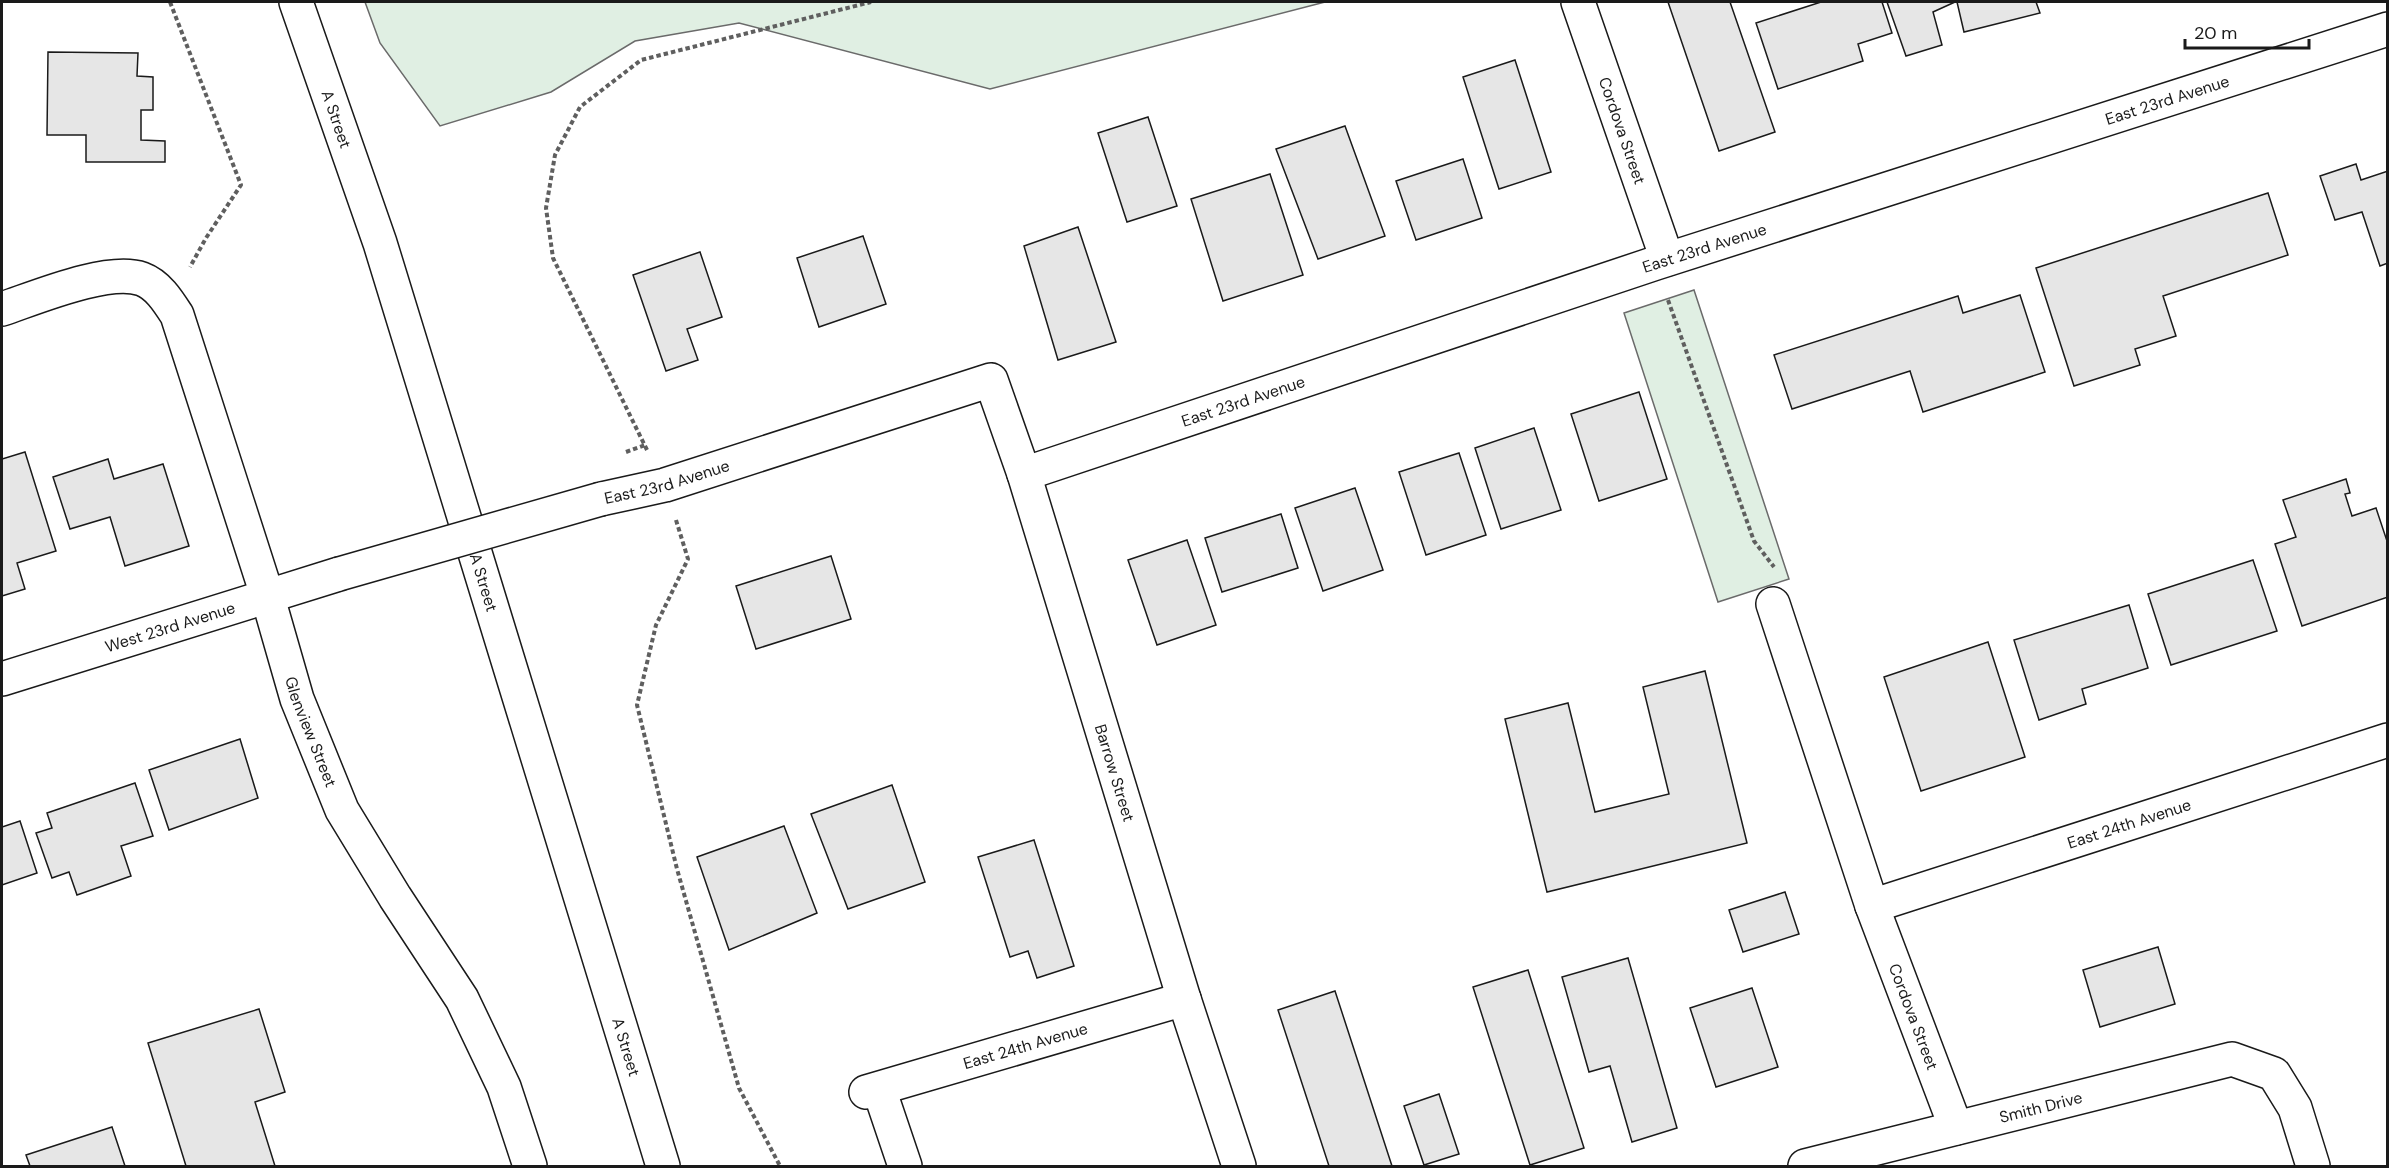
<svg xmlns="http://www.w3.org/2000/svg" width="2389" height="1168" font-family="'DM Sans',sans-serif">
<rect width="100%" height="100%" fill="#fff"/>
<g fill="#e0efe3" stroke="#6a6a6a" stroke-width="1.5">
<polygon points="365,2 1325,2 990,89 739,23 635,41 551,92 440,126 380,43"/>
<polygon points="1694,290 1789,579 1718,602 1624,313"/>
</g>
<g fill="#e6e6e6" stroke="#1a1a1a" stroke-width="1.5">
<polygon points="1668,2 1730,2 1775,132 1719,151"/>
<polygon points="1821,2 1882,2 1892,33 1858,44 1863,61 1778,89 1756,23"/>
<polygon points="1887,2 1955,2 1933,12 1942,45 1906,56"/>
<polygon points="1957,2 2036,2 2040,13 1964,32"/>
<polygon points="48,52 138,53 137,76 153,77 153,110 141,110 141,140 165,141 165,162 86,162 86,135 47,135"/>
<polygon points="1515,60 1551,172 1499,189 1463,77"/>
<polygon points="1148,117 1177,206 1127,222 1098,133"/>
<polygon points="1345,126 1385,236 1318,259 1276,149"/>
<polygon points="1463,159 1482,218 1416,240 1396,181"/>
<polygon points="2356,164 2361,180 2388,171 2388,263 2380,266 2362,212 2335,220 2320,176"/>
<polygon points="1270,174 1303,275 1223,301 1191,199"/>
<polygon points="2268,193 2288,255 2163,296 2176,336 2135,349 2140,365 2074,386 2036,268"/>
<polygon points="1078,227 1116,342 1058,360 1024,246"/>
<polygon points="863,236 886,304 819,327 797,258"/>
<polygon points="700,252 722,317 687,329 698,360 666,371 633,275"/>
<polygon points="2020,295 2045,372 1923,412 1910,371 1792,409 1774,355 1958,296 1963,313"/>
<polygon points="1639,392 1667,479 1599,501 1571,414"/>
<polygon points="1534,428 1561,510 1501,529 1475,448"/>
<polygon points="25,452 56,551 17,563 25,589 2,596 2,459"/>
<polygon points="1459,453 1486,535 1426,555 1399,472"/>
<polygon points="108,459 114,479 163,464 189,546 125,566 110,517 70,529 53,477"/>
<polygon points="2346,479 2350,493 2345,494 2352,516 2376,508 2388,544 2388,597 2302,626 2275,544 2296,537 2283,500"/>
<polygon points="1355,488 1383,570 1323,591 1295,508"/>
<polygon points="1281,514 1298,568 1222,592 1205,538"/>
<polygon points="1187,540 1216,625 1157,645 1128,560"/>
<polygon points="831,556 851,619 756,649 736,586"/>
<polygon points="2253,560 2277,631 2171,665 2148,594"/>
<polygon points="2129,605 2148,668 2082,689 2086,704 2039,720 2014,640"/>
<polygon points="1988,642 2025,757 1921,791 1884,677"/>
<polygon points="1705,671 1747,843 1547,892 1505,719 1568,703 1595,812 1669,794 1643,687"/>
<polygon points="240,739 258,798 169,830 149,770"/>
<polygon points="135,783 153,836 121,846 131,876 77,895 69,872 52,878 36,833 52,828 47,813"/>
<polygon points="892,785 925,882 848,909 811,814"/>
<polygon points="20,821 37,873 2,885 2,827"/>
<polygon points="784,826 817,913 729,950 697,857"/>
<polygon points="1034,840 1074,966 1037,978 1028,951 1010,957 978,857"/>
<polygon points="1785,892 1799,934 1743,952 1729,910"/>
<polygon points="2158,947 2175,1004 2100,1027 2083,970"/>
<polygon points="1628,958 1677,1128 1632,1142 1610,1066 1589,1072 1562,977"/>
<polygon points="1528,970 1584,1148 1530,1165 1473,987"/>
<polygon points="1752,988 1778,1067 1716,1087 1690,1008"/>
<polygon points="1335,991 1392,1166 1329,1166 1278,1010"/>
<polygon points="259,1009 285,1092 255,1102 275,1166 186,1166 148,1043"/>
<polygon points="1439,1094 1459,1154 1424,1165 1404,1106"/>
<polygon points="112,1127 125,1166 30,1166 26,1155"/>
</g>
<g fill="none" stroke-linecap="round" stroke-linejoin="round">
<g stroke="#1a1a1a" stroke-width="36">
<g id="minor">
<path id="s1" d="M1578 2 1667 259"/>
<path id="s2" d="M2 309C35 298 108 267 142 279 158 285 168 301 177 315L268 598 297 699 342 810 395 897 462 999 504 1087 530 1166"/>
<path id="s3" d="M1024 474 1656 263 2388 29"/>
<path id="s4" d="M601 499 665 485 991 380 1024 474 1184 999 1239 1166"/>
<path id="s5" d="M1773 604 1872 906 1956 1128"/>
<path id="s6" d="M2 679 339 574"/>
<path id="s7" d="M1872 906 2388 740"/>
<polyline points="879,1089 905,1166"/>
<path id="s8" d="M866 1092 1184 999"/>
<path id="s9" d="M1805 1166 2232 1059 2274 1074 2295 1108 2313 1166"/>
</g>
</g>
<g stroke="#1a1a1a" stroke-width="36">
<g id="major">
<path id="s10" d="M296 2 380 243 663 1166"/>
</g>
</g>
<g stroke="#5f5f5f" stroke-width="4" stroke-dasharray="4.5 3" stroke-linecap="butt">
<polyline points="170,2 241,185 206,238 190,267"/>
<polyline points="1668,300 1754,541 1774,567"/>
<polyline points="647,450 553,258 546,208 555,155 580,107 641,60 871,2"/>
<polyline points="626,452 645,445"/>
<polyline points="676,520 688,559 656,625 637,705 677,869 739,1088 780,1166"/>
</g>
<use href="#minor" stroke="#fff" stroke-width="33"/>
<use href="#major" stroke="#fff" stroke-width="33"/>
<g stroke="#1a1a1a" stroke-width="36" stroke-linecap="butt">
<polyline id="minor-bridge" points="339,574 601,499"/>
</g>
<use href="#minor-bridge" stroke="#fff" stroke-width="33"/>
</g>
<g text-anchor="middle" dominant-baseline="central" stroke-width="4.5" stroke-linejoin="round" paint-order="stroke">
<g font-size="16" fill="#1a1a1a" stroke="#fff">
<text stroke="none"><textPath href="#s3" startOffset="1203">East 23rd Avenue</textPath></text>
<text stroke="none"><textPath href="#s10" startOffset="124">A Street</textPath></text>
<text stroke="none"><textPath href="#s1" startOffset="136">Cordova Street</textPath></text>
<text stroke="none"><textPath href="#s3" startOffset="717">East 23rd Avenue</textPath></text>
<text stroke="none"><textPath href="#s3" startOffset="231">East 23rd Avenue</textPath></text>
<text stroke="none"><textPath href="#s4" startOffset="68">East 23rd Avenue</textPath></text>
<text stroke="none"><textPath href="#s10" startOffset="610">A Street</textPath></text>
<text stroke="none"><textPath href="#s6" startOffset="176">West 23rd Avenue</textPath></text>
<text stroke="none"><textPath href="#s2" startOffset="634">Glenview Street</textPath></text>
<text stroke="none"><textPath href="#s4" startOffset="820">Barrow Street</textPath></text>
<text stroke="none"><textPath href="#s7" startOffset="270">East 24th Avenue</textPath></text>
<text stroke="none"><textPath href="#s5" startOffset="436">Cordova Street</textPath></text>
<text stroke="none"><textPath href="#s8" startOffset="166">East 24th Avenue</textPath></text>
<text stroke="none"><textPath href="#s10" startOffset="1096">A Street</textPath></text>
<text stroke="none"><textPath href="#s9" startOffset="243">Smith Drive</textPath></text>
</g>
</g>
<rect width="2389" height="1168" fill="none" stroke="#1a1a1a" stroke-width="6"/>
<path d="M2185 39v9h124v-9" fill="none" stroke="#1a1a1a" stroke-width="3"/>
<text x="2194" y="39" font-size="18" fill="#1a1a1a" stroke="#ffffff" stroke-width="4.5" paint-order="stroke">20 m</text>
</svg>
